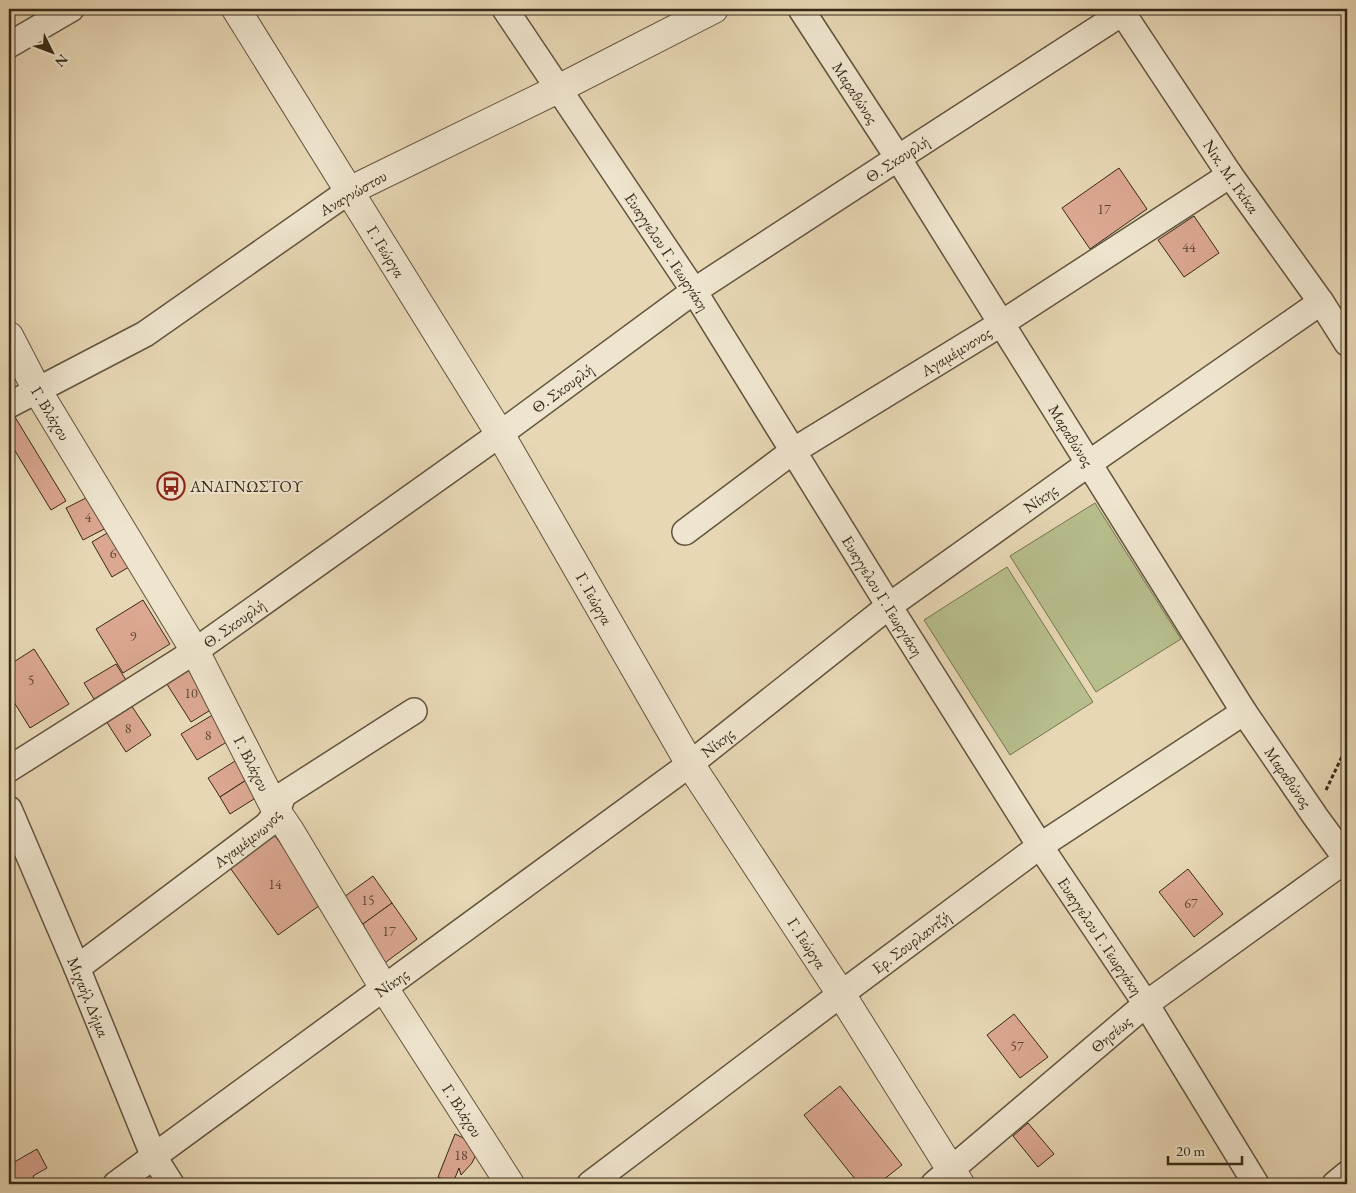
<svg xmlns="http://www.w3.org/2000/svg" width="1356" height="1193" font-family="'EB Garamond',serif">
<rect width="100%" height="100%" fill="#e7d7b4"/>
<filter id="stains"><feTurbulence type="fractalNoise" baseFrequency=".004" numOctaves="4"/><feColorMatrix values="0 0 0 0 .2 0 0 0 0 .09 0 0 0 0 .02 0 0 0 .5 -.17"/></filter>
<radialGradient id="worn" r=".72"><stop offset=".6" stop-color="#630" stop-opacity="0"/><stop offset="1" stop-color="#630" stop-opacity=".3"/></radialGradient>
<g fill="#b7be8c" stroke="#767452">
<polygon points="1095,503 1181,639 1096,692 1010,556"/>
<polygon points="1007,567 1093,702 1010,755 924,620"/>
</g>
<g fill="#dba791" stroke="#362918">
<polygon points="1119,168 1147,209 1090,249 1062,208"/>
<polygon points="1194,216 1219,253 1184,277 1158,240"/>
<polygon points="15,417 66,501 51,510 9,441 9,421"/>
<polygon points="94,494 110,526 83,540 66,508"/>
<polygon points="114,529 134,564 112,577 92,542"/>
<polygon points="143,600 170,644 123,673 96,629"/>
<polygon points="34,649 69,704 30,728 9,694 9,665"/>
<polygon points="116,664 126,680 94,699 84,683"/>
<polygon points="192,665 217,706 191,722 165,681"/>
<polygon points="131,705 151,735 126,752 106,721"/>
<polygon points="219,711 235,737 197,760 181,734"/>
<polygon points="235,761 246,780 220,797 208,778"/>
<polygon points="251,777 262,794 230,814 220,797"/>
<polygon points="273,833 323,903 278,935 228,865"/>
<polygon points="1188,869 1223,914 1194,937 1159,892"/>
<polygon points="373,876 392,903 363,924 344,897"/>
<polygon points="392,903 417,939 382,965 363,924"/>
<polygon points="1014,1014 1048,1057 1020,1078 987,1035"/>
<polygon points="840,1086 902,1165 878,1184 859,1184 804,1115"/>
<polygon points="1028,1123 1054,1154 1038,1167 1013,1136"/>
<polygon points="455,1134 480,1146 472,1163 461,1175 459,1168 453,1183 438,1177"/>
<polygon points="37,1149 47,1168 33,1176 37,1184 9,1184 9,1165"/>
</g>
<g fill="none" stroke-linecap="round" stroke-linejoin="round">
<g stroke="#62543f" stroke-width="28">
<g id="minor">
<path id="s1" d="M505 9 694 291 889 606 1040 846 1146 1004 1256 1184"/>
<path id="s2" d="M801 9 898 158 1244 712 1315 816 1347 860"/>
<path id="s3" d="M1120 9 1230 175 1321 302 1347 343"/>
<polyline points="9,45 71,9"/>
<polyline points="9,405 145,334 349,191"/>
<path id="s4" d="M685 532 793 451 1002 323 1230 175"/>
<path id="s5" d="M9 769 195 651 500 434 694 291 898 158 1122 13"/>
<path id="s6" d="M9 809 77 968 154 1157 171 1184"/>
<path id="s7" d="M77 968 267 825 277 812 283 795 414 711"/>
<path id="s8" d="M116 1184 690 764 889 606 1088 464 1321 302"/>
<path id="s9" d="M590 1184 841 994 1040 846 1244 712"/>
<path id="s10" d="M934 1184 1146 1004 1347 859"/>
<polyline points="1335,1184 1347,1174"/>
</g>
</g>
<g stroke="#62543f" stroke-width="30">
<g id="tertiary">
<path id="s11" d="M236 9 500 434 690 764 841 994 960 1184"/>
<polyline points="349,191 558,89 714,9"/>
<path id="s12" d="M9 336 37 390 195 651 277 812 290 831 384 988 510 1184"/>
</g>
</g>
<polyline stroke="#362918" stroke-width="3" stroke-dasharray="4 2.5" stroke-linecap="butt" points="1326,790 1347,746"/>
<use href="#minor" stroke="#efe5ce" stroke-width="25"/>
<use href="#tertiary" stroke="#efe5ce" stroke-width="28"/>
</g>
<defs>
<g id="bus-ring" transform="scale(1.4375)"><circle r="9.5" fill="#efe5ce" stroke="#8f2418" stroke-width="1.5"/><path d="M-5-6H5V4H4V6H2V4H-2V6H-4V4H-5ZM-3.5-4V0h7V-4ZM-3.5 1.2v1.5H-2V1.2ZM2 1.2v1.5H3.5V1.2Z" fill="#8f2418"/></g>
</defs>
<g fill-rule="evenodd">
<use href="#bus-ring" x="171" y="486"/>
</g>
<g text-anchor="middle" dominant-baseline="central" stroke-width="4" stroke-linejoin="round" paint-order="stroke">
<g font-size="14" fill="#5f4836">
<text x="1104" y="209">17</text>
<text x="1189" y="247">44</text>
<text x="88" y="517">4</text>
<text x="113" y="553">6</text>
<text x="133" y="636">9</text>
<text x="31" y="680">5</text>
<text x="191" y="693">10</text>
<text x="128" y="728">8</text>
<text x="208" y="735">8</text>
<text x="275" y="884">14</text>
<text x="368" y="900">15</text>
<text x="1191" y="903">67</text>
<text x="389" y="931">17</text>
<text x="1017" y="1046">57</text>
<text x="461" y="1155">18</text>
</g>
<g font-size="16" fill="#362918" stroke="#efe5ce">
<text stroke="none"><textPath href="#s2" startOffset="100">Μαραθώνος</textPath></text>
<text stroke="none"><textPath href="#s5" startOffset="1078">Θ. Σκουρλή</textPath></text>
<text stroke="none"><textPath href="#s3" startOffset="201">Νικ. Μ. Γκίκα</textPath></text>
<text transform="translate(353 193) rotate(-30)">Αναγνώστου</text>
<text stroke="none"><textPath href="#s11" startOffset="285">Γ. Γεώργα</textPath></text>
<text stroke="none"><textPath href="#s1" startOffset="292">Ευαγγελου Γ. Γεωργάκη</textPath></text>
<text stroke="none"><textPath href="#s4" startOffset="326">Αγαμέμνονος</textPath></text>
<text stroke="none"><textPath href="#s5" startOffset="672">Θ. Σκουρλή</textPath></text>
<text stroke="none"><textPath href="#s12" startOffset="88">Γ. Βλάχου</textPath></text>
<text stroke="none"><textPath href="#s2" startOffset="505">Μαραθώνος</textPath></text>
<text stroke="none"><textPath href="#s8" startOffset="1151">Νίκης</textPath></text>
<text stroke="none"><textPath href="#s1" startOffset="698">Ευαγγελου Γ. Γεωργάκη</textPath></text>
<text stroke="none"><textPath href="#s11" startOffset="690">Γ. Γεώργα</textPath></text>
<text stroke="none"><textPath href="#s5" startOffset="268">Θ. Σκουρλή</textPath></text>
<text stroke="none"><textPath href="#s8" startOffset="746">Νίκης</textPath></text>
<text stroke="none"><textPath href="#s12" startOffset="492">Γ. Βλάχου</textPath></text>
<text stroke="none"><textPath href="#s2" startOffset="910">Μαραθώνος</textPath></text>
<text stroke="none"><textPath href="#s7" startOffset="214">Αγαμέμνωνος</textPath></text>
<text stroke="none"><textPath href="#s1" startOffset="1102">Ευαγγελου Γ. Γεωργάκη</textPath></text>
<text stroke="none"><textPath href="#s9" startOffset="402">Ερ. Σουρλαντζή</textPath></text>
<text stroke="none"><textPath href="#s11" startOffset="1095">Γ. Γεώργα</textPath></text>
<text stroke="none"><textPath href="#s8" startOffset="341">Νίκης</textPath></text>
<text stroke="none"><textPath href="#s6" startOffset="204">Μιχαήλ Δήμα</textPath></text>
<text stroke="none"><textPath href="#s10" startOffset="232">Θησέως</textPath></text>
<text stroke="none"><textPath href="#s12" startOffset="898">Γ. Βλάχου</textPath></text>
</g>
<g font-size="16" fill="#362918" stroke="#efe5ce" text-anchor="start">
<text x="190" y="486">ΑΝΑΓΝΩΣΤΟΥ</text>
</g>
</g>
<rect width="1356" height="1193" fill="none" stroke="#e7d7b4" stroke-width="30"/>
<rect x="10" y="10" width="1336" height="1173" fill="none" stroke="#362918" stroke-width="2.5"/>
<rect x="15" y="15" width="1326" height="1163" fill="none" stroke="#362918"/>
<g transform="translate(52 52) rotate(132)" stroke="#efe5ce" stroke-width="4" paint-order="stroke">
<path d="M0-4L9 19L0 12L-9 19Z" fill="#362918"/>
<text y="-8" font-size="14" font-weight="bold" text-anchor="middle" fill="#362918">N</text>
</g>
<path d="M1168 1156v8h74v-8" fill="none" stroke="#362918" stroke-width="2.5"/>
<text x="1176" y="1156" font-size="15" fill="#362918" stroke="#efe5ce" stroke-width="4" paint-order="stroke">20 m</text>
<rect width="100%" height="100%" filter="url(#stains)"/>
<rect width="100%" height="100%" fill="url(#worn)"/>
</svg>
